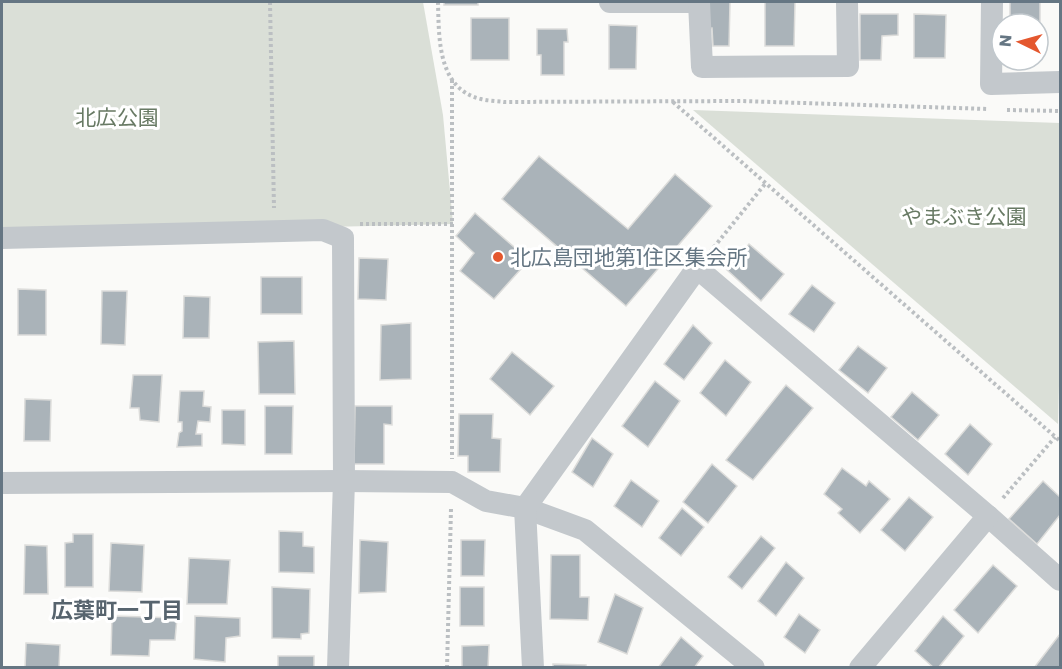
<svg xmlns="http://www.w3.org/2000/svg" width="1062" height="669" font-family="Poppins,'Noto Sans JP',sans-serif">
<rect width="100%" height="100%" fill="#fafaf8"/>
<g fill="#dadfd7">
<polygon points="2,2 423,2 443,115 453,224 2,235"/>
<polygon points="693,110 1060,123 1060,346 1058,424"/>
</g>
<g fill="#aab3b9" stroke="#dcdcda" stroke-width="1.5">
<rect x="444" y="2" width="34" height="3"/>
<polygon points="702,2 730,2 729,46 713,46 712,28 703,29"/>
<polygon points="765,2 795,2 794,46 765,46"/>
<polygon points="1010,2 1040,2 1040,45 1038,44 1038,24 1010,24"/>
<polygon points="860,14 898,14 898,35 882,36 881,60 860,60"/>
<polygon points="914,14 946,15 945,58 914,58"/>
<rect x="471" y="18" width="38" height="42"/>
<polygon points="609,25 637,26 636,69 609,69"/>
<polygon points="537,29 567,29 568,42 564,42 564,75 541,75 541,55 537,55"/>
<polygon points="539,156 628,229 675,174 712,206 626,306 502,199"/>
<polygon points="475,213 529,260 494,299 460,271 474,253 456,236"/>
<polygon points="749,244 784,274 761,301 727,270"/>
<polygon points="359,258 388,259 386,300 358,299"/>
<rect x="261" y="277" width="41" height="37"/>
<polygon points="812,285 835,303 814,332 789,314"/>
<polygon points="18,289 46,290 46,335 18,335"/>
<polygon points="102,291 127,291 125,345 101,344"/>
<polygon points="184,296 210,297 209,338 183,338"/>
<polygon points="411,323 411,379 380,380 381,325"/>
<polygon points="693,325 712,343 684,380 664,364"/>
<polygon points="294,341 295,394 259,394 258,342"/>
<polygon points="858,346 887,368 868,393 839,370"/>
<polygon points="512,352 554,386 530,415 490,379"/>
<polygon points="725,360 751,382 726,416 700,393"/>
<polygon points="133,375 162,375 159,422 140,420 139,408 130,408"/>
<polygon points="655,381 680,401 648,447 622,426"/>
<polygon points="786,385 813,408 753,480 726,460"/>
<polygon points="180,391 204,391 203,406 211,407 210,422 198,421 196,434 202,434 202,446 177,447 179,433 182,431 182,422 178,422"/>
<polygon points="912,392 939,415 918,440 891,417"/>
<polygon points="25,399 51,400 50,441 24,441"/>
<polygon points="265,406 293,406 292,454 265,454"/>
<polygon points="355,406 392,406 392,425 384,424 384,464 354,464"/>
<polygon points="222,410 245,410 245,445 222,444"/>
<polygon points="459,414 493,414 492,438 501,439 500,472 468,472 468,456 458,456"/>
<polygon points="970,424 992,444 968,475 945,454"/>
<polygon points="592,438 613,454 593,487 572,472"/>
<polygon points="712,464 737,486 708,523 683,502"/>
<polygon points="842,468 866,486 869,481 890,499 860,533 838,513 842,509 824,494"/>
<polygon points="631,480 659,501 642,527 614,506"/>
<polygon points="1043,481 1060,497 1060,515 1037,544 1009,519"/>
<polygon points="909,497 933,517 905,551 881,530"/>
<polygon points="682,508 704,527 681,556 659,538"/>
<polygon points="279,531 303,532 303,546 314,547 314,573 279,572"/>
<polygon points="73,534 93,534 93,587 65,587 65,543 73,542"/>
<polygon points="761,536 775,548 742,589 728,577"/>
<polygon points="360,540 388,542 386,592 359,593"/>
<polygon points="461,540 485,540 484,576 461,576"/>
<polygon points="111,543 144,545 142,592 109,591"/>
<polygon points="25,545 47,546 48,594 24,594"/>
<polygon points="551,555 580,555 580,597 589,597 588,620 550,619"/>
<polygon points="189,558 230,560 227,604 187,604"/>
<polygon points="786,562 804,578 776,616 758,601"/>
<polygon points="993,565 1017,586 978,633 954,610"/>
<polygon points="272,587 310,589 309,633 301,634 301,639 272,638"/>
<rect x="460" y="587" width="24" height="39"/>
<polygon points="615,594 643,608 627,654 598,642"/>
<polygon points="799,614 820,630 805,653 784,637"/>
<polygon points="112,616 177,618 175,640 150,640 149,656 111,655"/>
<polygon points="195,616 240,618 240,636 226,638 225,662 194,659"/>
<polygon points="943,616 964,636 938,668 934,668 915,651"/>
<polygon points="1060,634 1060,668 1034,668"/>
<polygon points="681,637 703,656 694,668 658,668"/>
<polygon points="26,643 60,645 59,668 25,668"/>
<polygon points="489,645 488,668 462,668 462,646"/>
<rect x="278" y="656" width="36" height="12"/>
<polygon points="553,664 586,665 586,668 553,668"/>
</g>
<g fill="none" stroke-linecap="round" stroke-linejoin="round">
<g stroke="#bbbfc2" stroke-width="4" stroke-dasharray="3 3" stroke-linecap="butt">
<polyline points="270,2 274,208"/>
<path d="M438 2C439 37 437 89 481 99 489 101 497 101 504 102L741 101 988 109"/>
<polyline points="452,80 452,459"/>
<polyline points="673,102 1060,441"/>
<polyline points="1007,110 1060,111"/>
<polyline points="360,224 453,224"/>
<polyline points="710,252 765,184"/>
<polyline points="1003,498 1055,437"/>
<polyline points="447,668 451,509"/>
</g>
<g stroke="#c3c8cc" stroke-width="22">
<polyline points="610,2 699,2"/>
<polyline points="699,2 702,67 848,66 847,2"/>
<polyline points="992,2 991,84 1060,82"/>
<polyline points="2,238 323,230 343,238 344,481 338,668"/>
<polyline points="2,483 344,481 452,482 486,501 525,508 585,530 754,668"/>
<polyline points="533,668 525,508 697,268 988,516 1060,580"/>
<polyline points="860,668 988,516"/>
</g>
</g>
<circle fill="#e4572e" stroke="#fff" stroke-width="2" cx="498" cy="257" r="6"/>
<g text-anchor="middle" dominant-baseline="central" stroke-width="6" stroke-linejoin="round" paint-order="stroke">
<g font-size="21" fill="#687a64" stroke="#fff">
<text x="117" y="117">北広公園</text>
<text x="964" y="216">やまぶき公園</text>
</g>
<g font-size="21" fill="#657683" stroke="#fff" text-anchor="start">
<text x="510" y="257">北広島団地第1住区集会所</text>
</g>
<g font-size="22" font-weight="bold" fill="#57646e" stroke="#fff">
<text x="117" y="610">広葉町一丁目</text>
</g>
</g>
<rect width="1062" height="669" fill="none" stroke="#657683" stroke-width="6"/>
<g transform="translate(1020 42) rotate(275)"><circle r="28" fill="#ffffff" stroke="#c1c8cd" stroke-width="1.5"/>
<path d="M0-4.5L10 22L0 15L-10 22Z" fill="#e4572e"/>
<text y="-9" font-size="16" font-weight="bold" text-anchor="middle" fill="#657683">N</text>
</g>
</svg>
